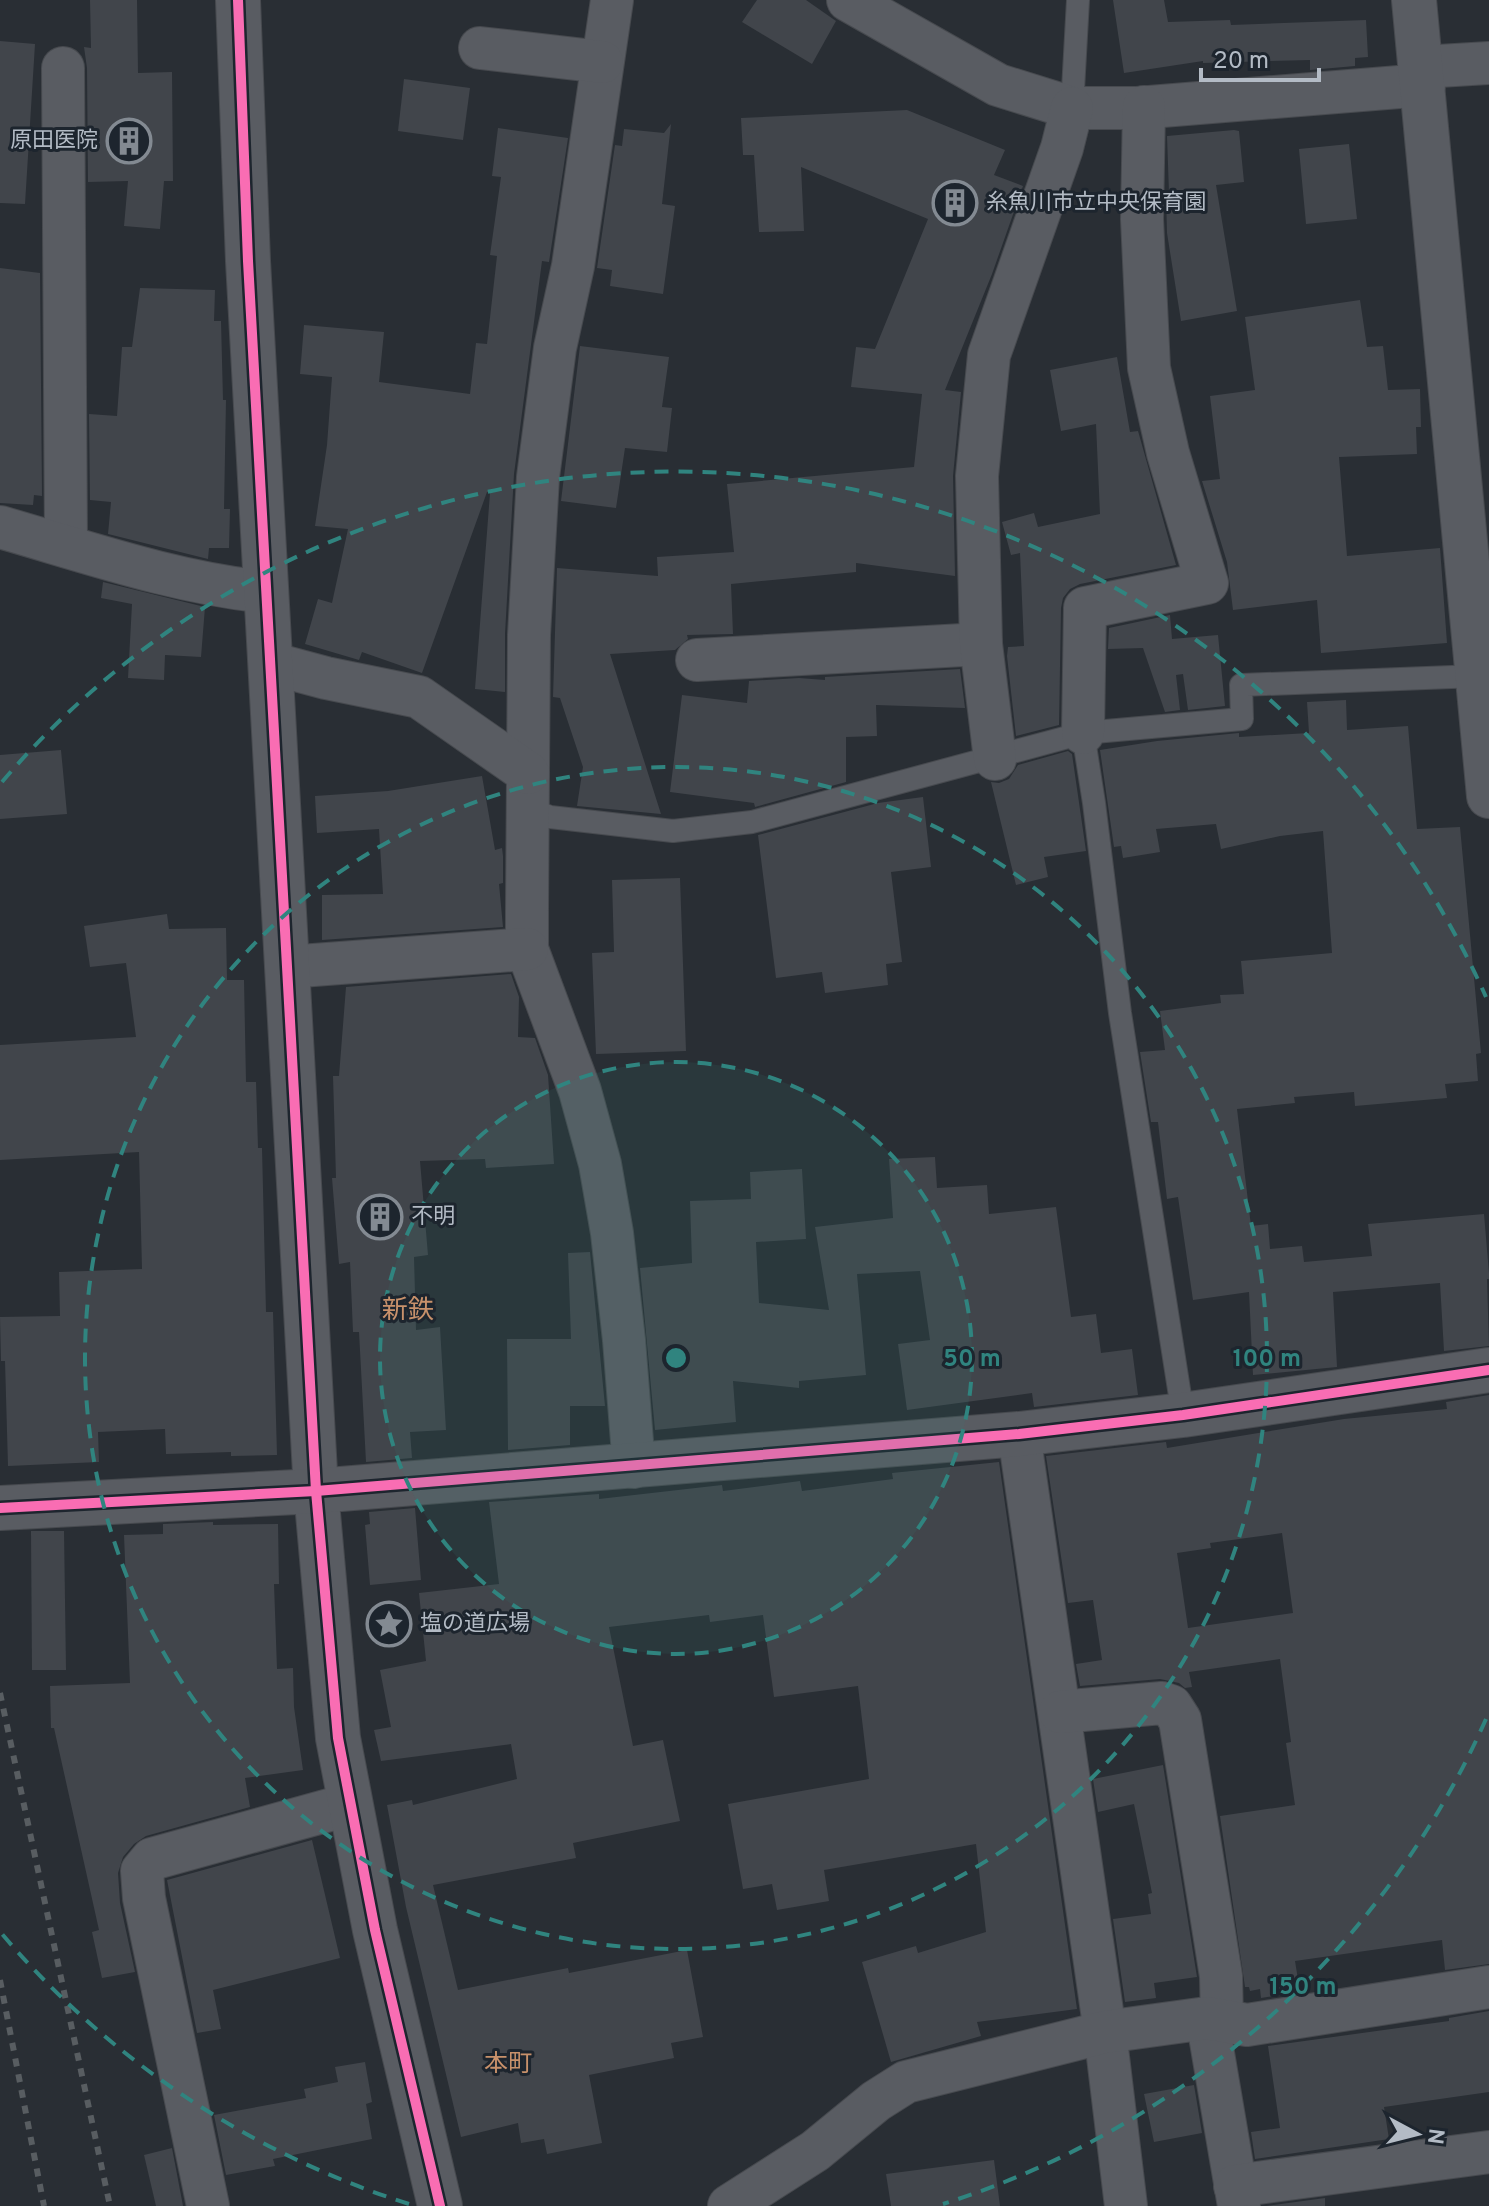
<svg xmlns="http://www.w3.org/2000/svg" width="1489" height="2206" font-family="Overpass,'Noto Sans JP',sans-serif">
<rect width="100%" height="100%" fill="#292e34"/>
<g fill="#41454b" fill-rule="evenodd">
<polygon points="90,0 137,0 138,73 172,72 173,181 164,181 160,229 124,226 128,181 88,182 87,68 84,47 91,48"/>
<polygon points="757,0 806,0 836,21 812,64 742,22"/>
<polygon points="1113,0 1164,0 1168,22 1230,20 1231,25 1366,20 1368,57 1355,58 1355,66 1310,70 1310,60 1203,63 1203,61 1124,73"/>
<polygon points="0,41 35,44 25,204 0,203"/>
<polygon points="404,79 470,88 463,140 398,131"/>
<polygon points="907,110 1005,150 994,175 1023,186 992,274 945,390 961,392 953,476 955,576 856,563 856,572 731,584 733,634 687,635 688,639 675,650 610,654 661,814 577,806 583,767 560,698 553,697 557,568 658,576 657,557 734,552 727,484 914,467 922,394 851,387 856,347 875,349 928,219 801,167 804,231 759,232 754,155 743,155 741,118"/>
<polygon points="671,124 662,204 675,206 663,294 610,286 612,270 597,268 615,145 622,146 624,129 664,133"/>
<polygon points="498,128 568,138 549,262 542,261 514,474 505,634 505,692 475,689 490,493 487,492 422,673 362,652 359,660 305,644 318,599 332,603 348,529 315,526 327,445 332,377 300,374 304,325 384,332 379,382 470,394 476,343 487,344 497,256 490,255 501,177 492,176"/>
<polygon points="1234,130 1239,131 1244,182 1216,185 1237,311 1181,321 1167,233 1166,194 1169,193 1167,136"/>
<polygon points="1349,144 1357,219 1306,224 1299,149"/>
<polygon points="0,268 40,273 42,496 34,495 33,505 0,503"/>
<polygon points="140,288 215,290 214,321 221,321 223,400 226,400 224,509 230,509 229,548 209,548 208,559 108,534 111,502 90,500 89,414 117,416 122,347 132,347"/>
<polygon points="1360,300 1367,347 1383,346 1388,390 1420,389 1421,427 1416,427 1417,454 1339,457 1347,556 1440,548 1447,643 1321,653 1317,600 1233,610 1227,562 1202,481 1220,479 1210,396 1255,390 1245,317"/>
<polygon points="580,346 669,357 662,407 672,408 667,452 625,448 616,508 561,501"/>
<polygon points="1117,357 1130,432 1138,431 1176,565 1080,584 1070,589 1063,598 1061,608 1059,725 1016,736 1007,656 1008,647 1024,646 1020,553 1011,555 1002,522 1034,513 1038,527 1100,514 1096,424 1061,431 1050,370"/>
<polygon points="103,582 205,607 201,657 165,655 164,680 128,678 132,604 101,598"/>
<polygon points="1170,615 1172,639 1218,635 1225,706 1188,710 1183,674 1176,675 1180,710 1165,712 1143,648 1108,649 1109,628"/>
<polygon points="960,669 965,708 876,705 877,736 846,737 846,782 755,807 754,803 670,792 682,695 747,703 749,681 799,678 825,680 825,677"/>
<polygon points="1346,700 1347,730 1408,726 1417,829 1460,827 1481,1053 1476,1054 1478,1081 1445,1084 1447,1098 1355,1106 1354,1092 1294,1097 1295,1103 1237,1109 1251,1226 1268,1224 1270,1249 1302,1246 1304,1262 1372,1256 1368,1224 1484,1214 1489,1273 1489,1279 1487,1279 1489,1346 1444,1351 1440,1283 1333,1292 1337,1367 1253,1375 1249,1292 1193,1300 1178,1197 1167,1199 1158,1122 1151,1122 1140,1052 1165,1050 1160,1011 1221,1003 1220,995 1244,994 1241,961 1332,953 1323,831 1280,836 1221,849 1216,824 1156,829 1160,852 1123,858 1121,846 1114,847 1100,750 1157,741 1239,733 1239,737 1309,733 1307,702"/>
<polygon points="61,750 67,814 0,819 0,755"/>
<polygon points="1068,751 1072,754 1086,851 1044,857 1048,877 1016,885 991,782 999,783 1009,779 1018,765"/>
<polygon points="482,776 495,850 502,848 503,856 503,883 499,884 503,927 322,940 322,895 383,894 379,829 317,833 315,796 388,791"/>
<polygon points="923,797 931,867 891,872 902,962 886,964 888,985 825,993 822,972 776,978 758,835 878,803"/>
<polygon points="680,878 686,1051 596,1054 592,953 614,952 612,880"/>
<polygon points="167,914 169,929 226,928 227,980 244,980 246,1082 256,1082 258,1148 262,1148 266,1312 273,1312 277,1455 231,1456 231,1452 166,1454 165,1429 98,1432 99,1462 8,1466 5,1361 1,1361 0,1317 60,1316 59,1272 142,1269 139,1152 0,1160 0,1045 136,1037 126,963 90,967 84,926"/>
<polygon points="511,974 519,997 518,1037 535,1038 548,1075 554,1164 486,1168 485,1159 420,1161 428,1255 414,1257 416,1330 440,1327 446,1430 410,1432 412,1458 366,1462 359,1332 353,1332 350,1262 339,1264 332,1178 336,1178 333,1076 339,1076 346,987"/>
<polygon points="935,1157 937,1188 987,1185 989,1214 1056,1207 1071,1317 1096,1314 1101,1353 1132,1349 1138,1395 1034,1407 1032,1393 907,1410 898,1344 930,1340 920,1271 857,1274 866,1375 799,1381 799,1388 733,1381 736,1422 655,1430 640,1268 692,1263 690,1201 751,1199 750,1172 802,1169 806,1239 756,1242 759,1303 829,1310 815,1227 893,1218 889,1159"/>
<polygon points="590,1252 605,1406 570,1406 570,1445 508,1450 507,1339 571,1339 568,1253"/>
<path d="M1489 1395V1964L1445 1970 1442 1940 1295 1961 1300 1992 1261 1998 1260 1989 1250 1991 1249 1987H1245L1220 1816 1295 1805 1286 1743 1291 1742 1280 1659 1189 1672 1192 1687 1185 1688 1179 1683 1160 1679 1080 1686 1076 1664 1102 1660 1093 1600 1068 1603 1046 1456 1166 1442 1167 1448 1344 1419 1447 1409 1446 1402ZM1282 1533 1293 1613 1188 1628 1177 1553 1211 1548 1210 1543Z"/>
<polygon points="999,1462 1077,2009 977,2022 981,2036 891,2062 862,1962 916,1946 918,1953 986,1932 976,1844 824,1870 829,1901 777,1910 772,1884 743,1889 728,1804 869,1779 858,1686 774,1697 763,1615 710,1622 709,1615 609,1627 633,1746 663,1740 680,1821 573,1843 576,1858 433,1885 458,1990 568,1968 569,1973 687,1950 703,2037 671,2043 674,2058 589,2075 602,2143 547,2154 544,2139 521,2143 518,2123 461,2137 406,1907 387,1805 412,1800 413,1805 517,1779 511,1744 381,1761 374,1730 391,1727 380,1670 426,1661 419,1593 499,1584 489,1502 599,1494 599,1499 722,1485 723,1491 800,1481 802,1491 893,1479 892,1473"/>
<polygon points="415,1508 421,1580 370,1585 365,1525 370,1524 369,1512"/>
<polygon points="213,1522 213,1525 278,1524 279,1584 274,1584 277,1669 293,1668 294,1707 303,1770 245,1778 250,1807 146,1836 134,1844 123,1857 118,1873 120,1903 135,1972 102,1978 92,1932 99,1930 54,1728 51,1728 50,1686 130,1683 124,1535 163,1534 163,1524"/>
<polygon points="31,1531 64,1531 66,1670 32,1670"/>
<polygon points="1163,1765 1197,1977 1154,1983 1156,1998 1125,2002 1113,1919 1151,1914 1148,1894 1152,1893 1134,1804 1098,1812 1093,1779"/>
<polygon points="312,1840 340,1958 213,1990 221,2029 197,2033 167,1880"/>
<polygon points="1489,2011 1489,2092 1384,2107 1389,2139 1255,2159 1251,2132 1280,2128 1268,2046 1449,2021 1449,2018"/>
<polygon points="365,2062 372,2102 366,2104 372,2139 273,2159 275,2166 226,2175 214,2115 306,2098 304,2089 338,2082 335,2067"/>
<polygon points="1194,2085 1202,2133 1154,2142 1144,2094"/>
<polygon points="172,2148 183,2206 156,2206 144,2155"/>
<polygon points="994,2160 1000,2206 891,2206 886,2174"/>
<polygon points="1325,2198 1325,2206 1266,2206"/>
</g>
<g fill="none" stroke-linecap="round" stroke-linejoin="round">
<g stroke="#474a4f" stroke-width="24">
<g id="service">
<polyline points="1072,108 1078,0"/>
<polyline points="1083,733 1094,803 1120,1013 1183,1415"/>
<polyline points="528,808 550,817 673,831 752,822 1083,733 1242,719 1241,685 1478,676"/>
</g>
</g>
<g stroke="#474a4f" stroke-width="44">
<g id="minor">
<polyline points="612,0 573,266 555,348 538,477 529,635 527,911 527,949 580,1091 600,1164 612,1233 624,1340 634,1467"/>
<polyline points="848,0 998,85 1072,108 1137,108 1424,85"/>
<polyline points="480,48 602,62"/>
<polyline points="1422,67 1489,63"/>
<polyline points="63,68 66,546"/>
<path d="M0 527C87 552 176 583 266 592"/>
<polyline points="697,660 981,644"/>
<polyline points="270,663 326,678 419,697 528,773"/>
<polyline points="1083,733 1085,608 1207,583 1168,453 1149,368 1142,219 1144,107"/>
<polyline points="995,759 981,644 977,476 989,355 1062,148 1072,108"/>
<polyline points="287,967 527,949"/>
<polyline points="1019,1434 1105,2032 1126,2206"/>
<polyline points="1060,1712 1162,1703 1171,1706 1180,1720 1221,1976 1222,2021"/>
<polyline points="1207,2018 1239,2206"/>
<polyline points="1235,2186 1489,2152"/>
<polyline points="208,2206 144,1898 142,1871 152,1859 351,1804"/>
<polyline points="729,2206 815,2151 876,2101 906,2082 1105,2032 1207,2018 1247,2025 1489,1987"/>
</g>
</g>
<g stroke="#474a4f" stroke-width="46">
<g id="tertiary">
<polyline points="238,0 248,261 316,1491 338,1738 375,1930 440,2206"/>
<polyline points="1414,0 1489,796"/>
<polyline points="0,1508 316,1491 1019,1434 1183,1415 1489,1370"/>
</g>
</g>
<use href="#service" stroke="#595c62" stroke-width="22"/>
<use href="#minor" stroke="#595c62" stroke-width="42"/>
<use href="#tertiary" stroke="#595c62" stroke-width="44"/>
<g stroke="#585d61" stroke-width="6" stroke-dasharray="8 8" stroke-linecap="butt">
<polyline points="0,1693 110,2206"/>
<polyline points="0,1980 44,2206"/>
</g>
<g stroke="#1d252e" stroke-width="15">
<g id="cycleway">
<polyline points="238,0 248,261 316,1491 338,1738 375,1930 440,2206"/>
<polyline points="0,1508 316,1491 1019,1434 1183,1415 1489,1370"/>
</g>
</g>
<use href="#cycleway" stroke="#f96db3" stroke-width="10"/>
</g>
<circle cx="676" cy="1358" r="296" fill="#30847f" fill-opacity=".12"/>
<g fill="none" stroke="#30847f" stroke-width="4" stroke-dasharray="14 10">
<circle cx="676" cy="1358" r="296"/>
<circle cx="676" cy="1358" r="591"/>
<path d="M1486 1719A887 887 0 0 1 943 2204M409 2204A887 887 0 0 1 2 1934M2 782A887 887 0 0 1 1486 997"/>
</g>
<defs>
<g id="building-ring" transform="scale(2.3)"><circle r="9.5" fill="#1d252e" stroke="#838a92" stroke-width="1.5"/><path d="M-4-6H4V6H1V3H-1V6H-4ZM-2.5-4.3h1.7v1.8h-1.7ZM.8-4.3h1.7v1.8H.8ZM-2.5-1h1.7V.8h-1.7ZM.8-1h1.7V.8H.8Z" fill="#838a92"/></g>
<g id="sight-ring" transform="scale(2.3)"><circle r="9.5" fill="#1d252e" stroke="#838a92" stroke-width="1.5"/><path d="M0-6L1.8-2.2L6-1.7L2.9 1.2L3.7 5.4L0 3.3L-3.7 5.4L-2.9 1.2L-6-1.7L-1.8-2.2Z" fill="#838a92"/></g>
</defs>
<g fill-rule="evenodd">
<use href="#building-ring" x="129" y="141"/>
<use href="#building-ring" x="955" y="203"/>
<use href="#building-ring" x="380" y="1217"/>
<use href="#sight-ring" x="389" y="1624"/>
</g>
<g text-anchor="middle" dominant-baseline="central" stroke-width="6" stroke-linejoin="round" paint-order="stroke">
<g font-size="22" fill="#b3bbc5" stroke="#1d252e" text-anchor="start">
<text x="98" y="141" text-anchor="end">原田医院</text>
<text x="986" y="203">糸魚川市立中央保育園</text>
<text x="411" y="1217">不明</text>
<text x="420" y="1624">塩の道広場</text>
</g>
<g font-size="24" fill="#c8916b" stroke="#1d252e">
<text x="508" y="2065">本町</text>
</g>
<g font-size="26" fill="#c8916b" stroke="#1d252e">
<text x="408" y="1311">新鉄</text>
</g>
</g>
<circle cx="676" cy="1358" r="12" fill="#30847f" stroke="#1d252e" stroke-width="4"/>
<g font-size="24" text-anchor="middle" font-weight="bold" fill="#30847f" stroke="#1d252e" stroke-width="6" stroke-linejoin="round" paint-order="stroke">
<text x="972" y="1366">50 m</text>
<text x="1267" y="1366">100 m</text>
<text x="1303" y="1994">150 m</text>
</g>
<g transform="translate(1417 2134) rotate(97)" stroke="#1d252e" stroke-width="6" paint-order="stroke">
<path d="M0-6L14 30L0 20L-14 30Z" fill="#b3bbc5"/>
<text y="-12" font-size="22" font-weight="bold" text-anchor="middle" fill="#b3bbc5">N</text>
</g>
<path d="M1201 68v12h118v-12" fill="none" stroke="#b3bbc5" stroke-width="4"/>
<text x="1213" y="68" font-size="24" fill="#b3bbc5" stroke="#1d252e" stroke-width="6" paint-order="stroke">20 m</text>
</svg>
